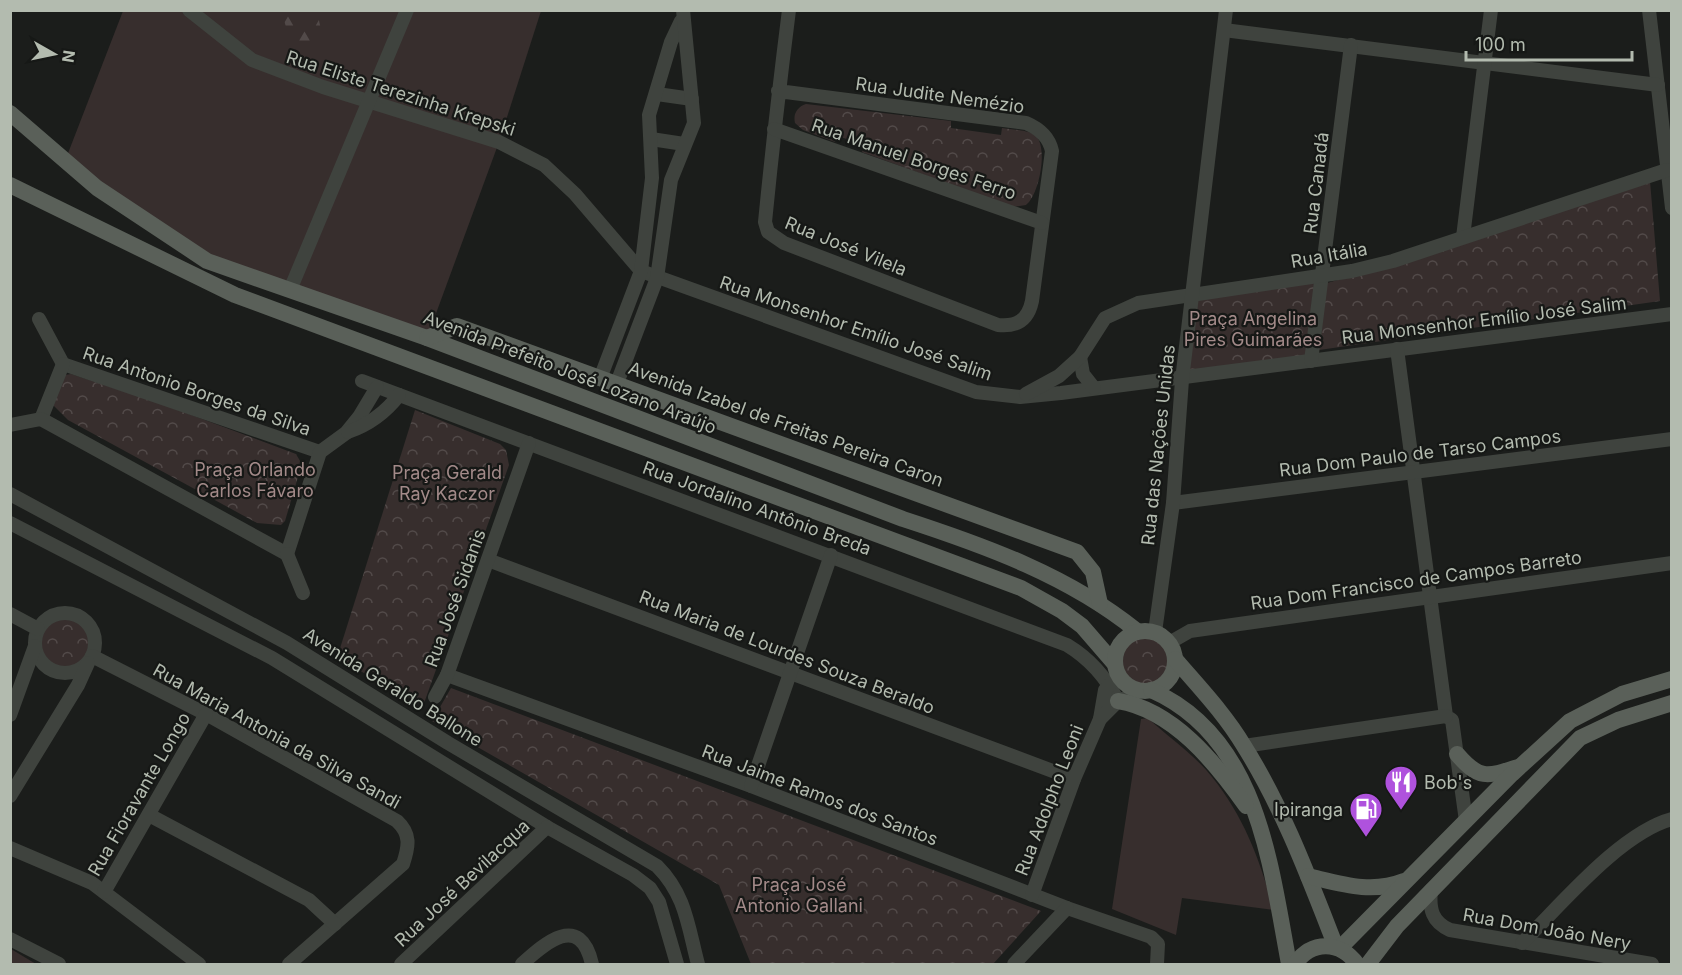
<svg xmlns="http://www.w3.org/2000/svg" width="1682" height="975" font-family="Inter,sans-serif">
<defs>
<pattern id="forest-firs" width="22" height="20" patternUnits="userSpaceOnUse" patternTransform="scale(1.5)"><rect width="22" height="20" fill="#372e2d"/><path d="M5 1l3.5 6h-7zM16 11l3.5 6h-7z" fill="#524a49"/></pattern>
<pattern id="park-crowns" width="20" height="18" patternUnits="userSpaceOnUse" patternTransform="scale(1.5)"><rect width="20" height="18" fill="#372e2d"/><path d="M2 6a3 3 0 1 1 6 0M12 15a3 3 0 1 1 6 0" fill="none" stroke="#524a49"/></pattern>
</defs>
<rect width="100%" height="100%" fill="#1b1d1b"/>
<g fill="#372e2d">
<polygon points="123,11 541,11 499,142 427,338 207,261 65,161"/>
<path d="M1148 718C1168 737 1195 755 1212 777 1245 818 1260 861 1274 910L1182 898 1176 935 1112 909 1141 719Z"/>
<polygon points="11,949 36,964 11,964"/>
</g>
<polygon fill="url(#forest-firs)" points="281,11 317,11 321,30 318,49 298,46 287,30"/>
<g fill="url(#park-crowns)">
<path d="M806 104 951 121V128L1001 135 1002 128C1012 130 1026 129 1035 135 1049 146 1039 196 1026 205L1012 207 862 152 864 145 838 136 835 142 803 130 795 123C793 114 797 107 806 104Z"/>
<polygon points="1650,181 1660,301 1319,350 1327,283 1428,255"/>
<polygon points="1318,280 1307,357 1187,375 1196,299"/>
<polygon points="71,374 159,403 296,454 300,461 300,470 285,521 281,525 257,523 68,420 52,404 65,375"/>
<polygon points="415,410 500,444 506,450 509,465 423,706 337,658"/>
<circle cx="65" cy="643" r="25"/>
<circle cx="1145" cy="661" r="23"/>
<polygon points="451,688 1041,911 993,964 751,964 719,885 432,721"/>
</g>
<g fill="none" stroke-linecap="round" stroke-linejoin="round">
<g stroke="#3f433e" stroke-width="14">
<polyline points="189,10 252,60 323,87 499,142 544,165 575,194 641,271 976,392 1020,397 1061,393 1672,314"/>
<polyline points="1649,10 1672,208"/>
<polyline points="1224,30 1658,85"/>
<path d="M778 91 1026 123C1040 129 1049 137 1052 151L1032 301C1028 320 1017 327 998 325L784 243 768 232 765 222C772 151 780 81 789 10"/>
<polyline points="657,94 692,99"/>
<polyline points="774,129 1042,223"/>
<polyline points="651,139 684,144"/>
<polyline points="1463,237 1491,10"/>
<polyline points="290,290 407,10"/>
<polyline points="39,319 63,364 320,452"/>
<polyline points="1397,349 1446,716 1452,720 1466,821"/>
<polyline points="1080,357 1083,374 1094,388"/>
<polyline points="1311,361 1351,45"/>
<polyline points="601,376 641,271 652,178 649,115 671,42 681,21"/>
<path d="M362 381 1067 645C1090 659 1106 677 1118 701"/>
<polyline points="617,383 657,278 671,180 694,123 683,10"/>
<polyline points="1026,394 1059,376 1080,357 1105,318 1138,303 1352,271 1393,261 1667,170"/>
<polyline points="41,419 63,364"/>
<polyline points="10,425 41,419 287,554 320,452 346,433 359,417 377,387"/>
<path d="M348 432C368 425 386 412 399 395"/>
<path d="M10 494 287 643 448 743 657 866C686 895 688 927 698 964"/>
<polyline points="1173,503 1672,439"/>
<polyline points="10,523 272,658 547,827 633,875 650,888 659,902 677,964"/>
<polyline points="287,554 303,593"/>
<polyline points="488,560 1074,779"/>
<circle cx="65" cy="643" r="30"/>
<polyline points="10,614 38,629"/>
<polyline points="1155,632 1173,503 1182,380 1226,10"/>
<polyline points="1169,643 1190,631 1672,563"/>
<path d="M92 656 206 714 397 821C411 834 409 846 403 864L289 964"/>
<polyline points="447,675 751,786 1067,908 1151,937 1158,944 1157,964"/>
<polyline points="435,697 447,675 529,443"/>
<polyline points="10,715 35,646"/>
<polyline points="1100,719 1105,690 1118,675"/>
<polyline points="1244,746 1446,716"/>
<polyline points="751,786 831,555"/>
<polyline points="10,796 78,685 88,663"/>
<polyline points="149,815 309,900 335,924"/>
<polyline points="10,848 92,883 199,964"/>
<path d="M1431 890C1429 909 1432 922 1450 930L1652 964"/>
<polyline points="104,892 206,714"/>
<polyline points="1032,895 1074,779 1100,719 1118,701 1142,691"/>
<polyline points="10,939 59,964"/>
<path d="M1522 943C1561 905 1620 833 1672 819"/>
<polyline points="401,964 547,827"/>
<path d="M522 964C545 943 580 912 592 964"/>
<polyline points="1014,964 1067,908"/>
</g>
<g stroke="#5a6059" stroke-width="16">
<path d="M10 113 97 188 207 261 427 338 903 519C986 546 1069 576 1137 631"/>
<polyline points="10,185 235,295 1021,588 1062,611 1082,626 1114,663"/>
<polyline points="427,338 457,326 1077,552 1093,572 1100,604"/>
<circle cx="1145" cy="661" r="30"/>
<path d="M1175 659C1199 687 1225 714 1244 746 1283 808 1309 878 1336 947"/>
<path d="M1151 690C1258 737 1270 863 1289 964"/>
<path d="M1118 701C1173 710 1215 762 1246 806"/>
<path d="M1457 754C1479 780 1487 777 1518 767"/>
<path d="M1308 876C1342 884 1371 894 1404 881"/>
<polyline points="1340,948 1512,774 1570,721 1622,694 1672,679"/>
<path d="M1295 964C1312 940 1340 941 1357 964"/>
<polyline points="1368,964 1397,926 1580,738 1618,720 1672,703"/>
</g>
</g>
<defs>
<g id="restaurant-pin" transform="scale(1.725)"><path d="M0 17L-7.5 6A9.5 9.5 0 1 1 7.5 6Z" fill="#af52dd" stroke="#161816"/><path d="M-5-6h1v4h1v-4h1v4h1v-4h1v5L-1.5 .5V6h-2V.5L-5-1ZM5-6V6H3V1.5H1.5Q1.5-4 5-6Z" fill="#fff"/></g>
<g id="fuel-pin" transform="scale(1.725)"><path d="M0 17L-7.5 6A9.5 9.5 0 1 1 7.5 6Z" fill="#af52dd" stroke="#161816"/><path d="M-5.5-6h7V0h2V4h1.3V-2.5L3-4.5l.8-.8L6-3V5H2.5V1h-1V6h-7ZM-4.2-4.7v3.2H.2V-4.7Z" fill="#fff"/></g>
</defs>
<g fill-rule="evenodd">
<use href="#restaurant-pin" x="1401" y="782"/>
<use href="#fuel-pin" x="1366" y="809"/>
</g>
<g text-anchor="middle" dominant-baseline="central" stroke-width="4.5" stroke-linejoin="round" paint-order="stroke">
<g font-size="18" fill="#b3bbaf" stroke="#161816">
<text transform="translate(401 93) rotate(18)">Rua Eliste Terezinha Krepski</text>
<text transform="translate(940 95) rotate(8)">Rua Judite Nemézio</text>
<text transform="translate(914 159) rotate(19)">Rua Manuel Borges Ferro</text>
<text transform="translate(1316 183) rotate(-83)">Rua Canadá</text>
<text transform="translate(846 246) rotate(22)">Rua José Vilela</text>
<text transform="translate(1329 255) rotate(-10)">Rua Itália</text>
<text transform="translate(1484 320) rotate(-7)">Rua Monsenhor Emílio José Salim</text>
<text transform="translate(856 328) rotate(19)">Rua Monsenhor Emílio José Salim</text>
<text transform="translate(570 372) rotate(21)">Avenida Prefeito José Lozano Araújo</text>
<text transform="translate(197 391) rotate(19)">Rua Antonio Borges da Silva</text>
<text transform="translate(786 424) rotate(20)">Avenida Izabel de Freitas Pereira Caron</text>
<text transform="translate(1158 445) rotate(-84)">Rua das Nações Unidas</text>
<text transform="translate(1420 453) rotate(-7)">Rua Dom Paulo de Tarso Campos</text>
<text transform="translate(757 508) rotate(20)">Rua Jordalino Antônio Breda</text>
<text transform="translate(1416 580) rotate(-8)">Rua Dom Francisco de Campos Barreto</text>
<text transform="translate(455 598) rotate(-70)">Rua José Sidanis</text>
<text transform="translate(787 652) rotate(21)">Rua Maria de Lourdes Souza Beraldo</text>
<text transform="translate(393 687) rotate(32)">Avenida Geraldo Ballone</text>
<text transform="translate(277 736) rotate(29)">Rua Maria Antonia da Silva Sandi</text>
<text transform="translate(139 794) rotate(-60)">Rua Fioravante Longo</text>
<text transform="translate(820 795) rotate(21)">Rua Jaime Ramos dos Santos</text>
<text transform="translate(1049 800) rotate(-69)">Rua Adolpho Leoni</text>
<text transform="translate(462 883) rotate(-43)">Rua José Bevilacqua</text>
<text transform="translate(1547 929) rotate(10)">Rua Dom João Nery</text>
</g>
<g font-size="18" fill="#a38a89" stroke="#161816">
<text x="1253" y="318">Praça Angelina<tspan x="1253" dy="21">Pires Guimarães</tspan></text>
<text x="255" y="469">Praça Orlando<tspan x="255" dy="21">Carlos Fávaro</tspan></text>
<text x="447" y="472">Praça Gerald<tspan x="447" dy="21">Ray Kaczor</tspan></text>
<text x="799" y="884">Praça José<tspan x="799" dy="21">Antonio Gallani</tspan></text>
</g>
<g font-size="18" fill="#b3bbaf" stroke="#161816" text-anchor="start">
<text x="1424" y="782">Bob's</text>
<text x="1343" y="809" text-anchor="end">Ipiranga</text>
</g>
</g>
<rect width="1682" height="975" fill="none" stroke="#b3bbaf" stroke-width="24"/>
<g transform="translate(54 54) rotate(99)" stroke="#161816" stroke-width="4.5" paint-order="stroke">
<path d="M0-4.5L10 22L0 15L-10 22Z" fill="#b3bbaf"/>
<text y="-9" font-size="16" font-weight="bold" text-anchor="middle" fill="#b3bbaf">N</text>
</g>
<path d="M1466 51v9h166v-9" fill="none" stroke="#b3bbaf" stroke-width="3"/>
<text x="1475" y="51" font-size="18" fill="#b3bbaf" stroke="#161816" stroke-width="4.5" paint-order="stroke">100 m</text>
</svg>
